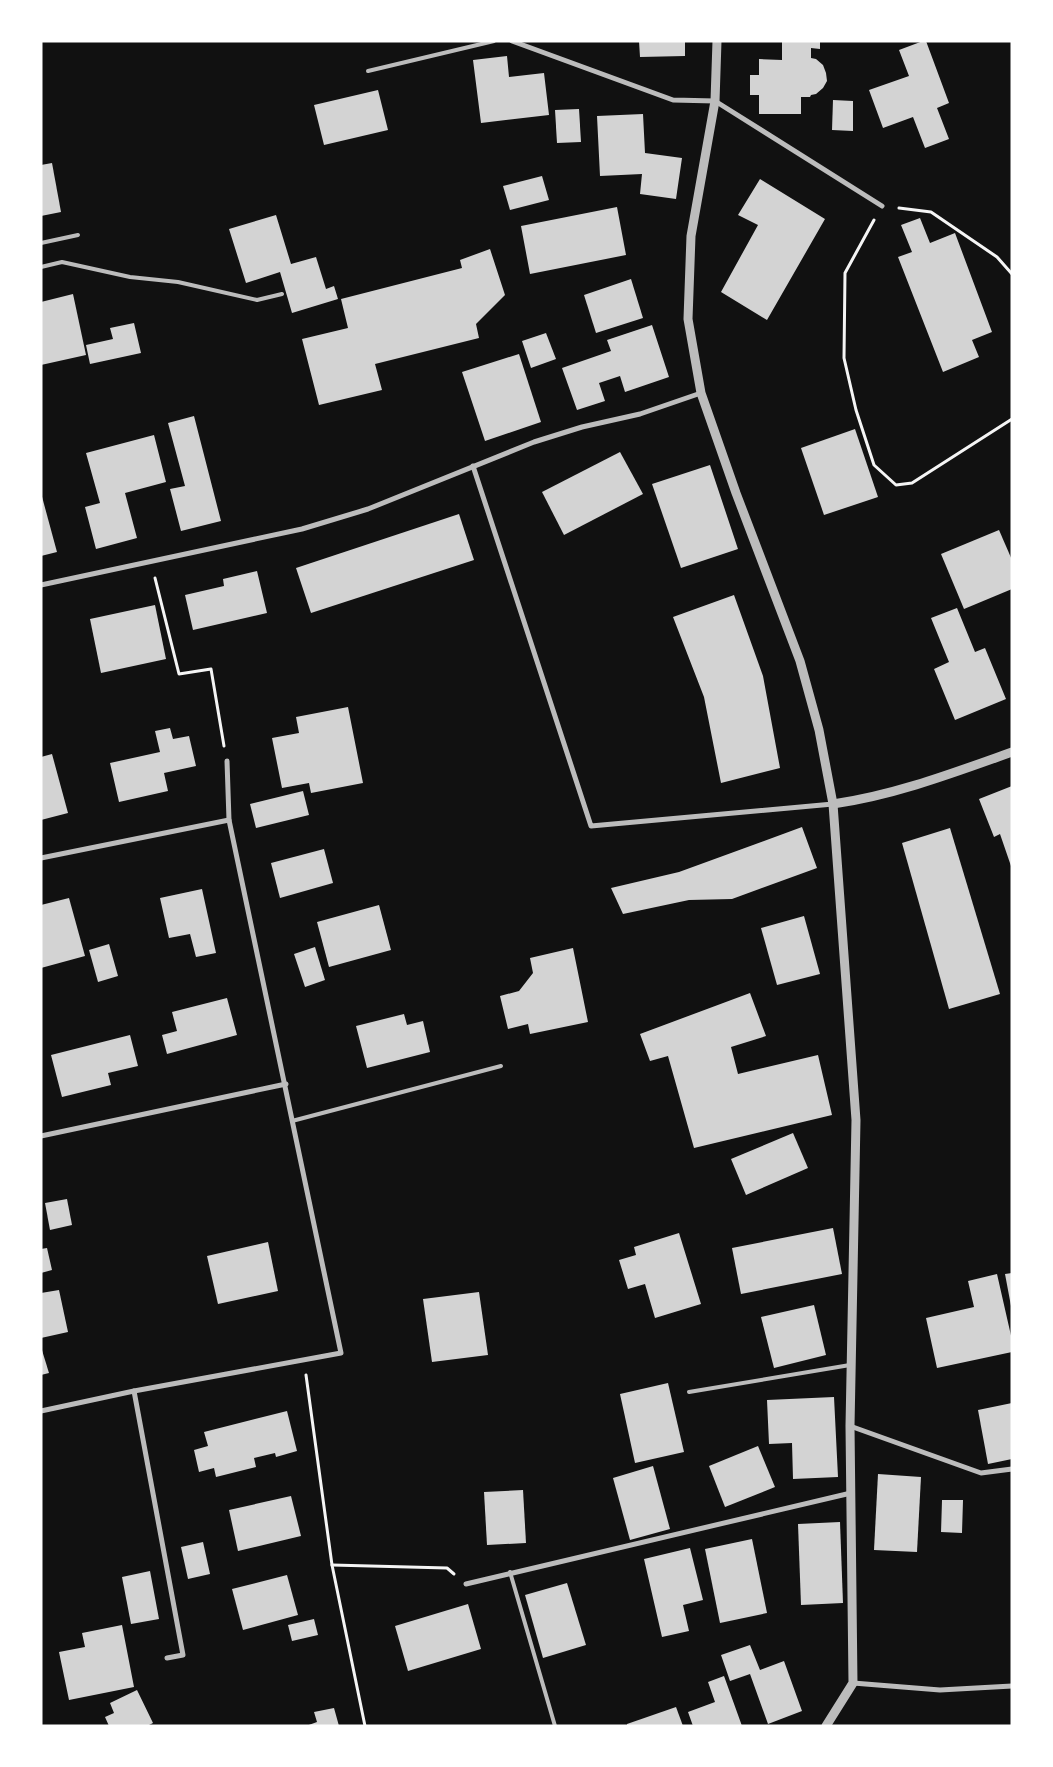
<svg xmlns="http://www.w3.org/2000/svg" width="1053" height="1767" font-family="'IBM Plex Sans',sans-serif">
<rect width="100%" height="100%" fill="#111"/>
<g fill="#d3d3d3">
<polygon points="639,41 685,41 685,56 640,57"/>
<polygon points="782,41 820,41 820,49 811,48 811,58 816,59 823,65 826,73 827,81 823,88 816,94 811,95 810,97 801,97 801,114 759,114 759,95 750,95 750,75 759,75 759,59 782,60"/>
<polygon points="923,41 926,41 949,103 937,108 949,139 925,148 913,117 883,128 869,90 909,76 899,50"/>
<polygon points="507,56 509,77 544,73 549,115 481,123 473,60"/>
<polygon points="378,90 388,130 324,145 314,105"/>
<polygon points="833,100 853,101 853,131 832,130"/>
<polygon points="579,109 581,142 557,143 555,110"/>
<polygon points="643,114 645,153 682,158 676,199 640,194 642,174 600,176 597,116"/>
<polygon points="52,163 61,212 41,216 41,165"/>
<polygon points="542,176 549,200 510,210 503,186"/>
<polygon points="760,179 825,219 767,320 721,292 758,225 738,215"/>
<polygon points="617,207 626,255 530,274 521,226"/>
<polygon points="276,215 291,264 316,257 326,289 334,286 338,299 292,313 280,272 246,283 229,229"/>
<polygon points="920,218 930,243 955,233 992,332 972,340 979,357 943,372 898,257 912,252 901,225"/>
<polygon points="490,249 505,295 476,324 479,338 375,364 382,390 319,405 302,339 348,328 341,299 462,268 460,260"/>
<polygon points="631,279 643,318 596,333 584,295"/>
<polygon points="73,294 86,355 41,365 41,302"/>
<polygon points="134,323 141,353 90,364 86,345 113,339 110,328"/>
<polygon points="652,325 669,377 625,392 620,376 599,383 605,401 577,410 562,368 611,351 607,340"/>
<polygon points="546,333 556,359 531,368 522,341"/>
<polygon points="519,354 541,422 485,441 462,372"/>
<polygon points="194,416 221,521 181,531 170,489 185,486 168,423"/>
<polygon points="855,429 878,497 824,515 801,448"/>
<polygon points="154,435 166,482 125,493 137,538 96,549 85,507 100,503 86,453"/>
<polygon points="620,452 643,494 564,535 542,492"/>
<polygon points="710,465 738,549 681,568 652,484"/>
<polygon points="41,493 57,552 41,556"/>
<polygon points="459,514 474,560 311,613 296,568"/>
<polygon points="999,530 1012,560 1012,589 964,609 941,554"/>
<polygon points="257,571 267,613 193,630 185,595 224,586 223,579"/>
<polygon points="734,595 763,676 780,768 721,783 704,697 673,617"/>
<polygon points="155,605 166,659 101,673 90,619"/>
<polygon points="957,608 975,652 985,648 1006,699 955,720 934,669 949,662 931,618"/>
<polygon points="348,707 363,783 311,793 309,783 282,788 272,738 299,733 296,717"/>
<polygon points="170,728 173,739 189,736 196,766 164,773 168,791 119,802 110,763 160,752 155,731"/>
<polygon points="52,754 68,813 41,820 41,757"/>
<polygon points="1012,786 1012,866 1011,866 1000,834 994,837 979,799"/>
<polygon points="303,791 309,815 256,828 250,804"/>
<polygon points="802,827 817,868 732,899 689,900 623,914 611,888 679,872"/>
<polygon points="950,828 1000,994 949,1009 902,843"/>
<polygon points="324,849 333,883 280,898 271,863"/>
<polygon points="202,889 216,953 196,957 190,934 169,938 160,898"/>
<polygon points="69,898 85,956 41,968 41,905"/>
<polygon points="379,905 391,950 329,967 317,922"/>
<polygon points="804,916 820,974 777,985 761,928"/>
<polygon points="109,944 118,976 98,982 89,950"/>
<polygon points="315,947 325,980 305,987 294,954"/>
<polygon points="573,948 588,1022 530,1034 528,1024 508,1029 500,996 519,991 533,973 530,958"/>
<polygon points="750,993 766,1036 731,1047 738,1074 818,1055 832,1115 694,1148 668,1056 650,1061 640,1034"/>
<polygon points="227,998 237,1035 167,1054 162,1035 177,1031 172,1012"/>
<polygon points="404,1014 407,1025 423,1021 430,1052 367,1068 356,1026"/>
<polygon points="130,1035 138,1066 108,1073 111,1085 62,1097 51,1055"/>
<polygon points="793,1133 808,1168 746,1195 731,1159"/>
<polygon points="67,1199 72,1225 50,1230 45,1203"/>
<polygon points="833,1228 842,1274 741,1294 732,1248"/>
<polygon points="679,1233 701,1304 655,1318 645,1284 628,1289 619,1260 636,1255 634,1247"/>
<polygon points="268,1242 278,1291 218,1304 207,1256"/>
<polygon points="47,1248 52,1270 41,1273 41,1249"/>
<polygon points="1012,1273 1012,1305 1011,1306 1005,1274"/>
<polygon points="997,1274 1012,1340 1012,1352 937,1368 926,1318 974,1307 968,1281"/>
<polygon points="59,1290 68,1332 41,1338 41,1293"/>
<polygon points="479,1292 488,1355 432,1362 423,1299"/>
<polygon points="814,1305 826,1355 774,1368 761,1317"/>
<polygon points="41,1347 49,1373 41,1375"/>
<polygon points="668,1383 684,1452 635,1463 620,1394"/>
<polygon points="834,1397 838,1477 793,1479 792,1443 769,1444 767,1400"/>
<polygon points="1012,1403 1012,1459 988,1464 978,1410"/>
<polygon points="287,1411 297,1451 276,1457 275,1453 254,1458 256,1467 216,1477 214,1468 199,1472 194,1450 208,1446 204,1432"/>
<polygon points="758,1446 775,1487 725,1507 709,1466"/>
<polygon points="653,1466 670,1529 630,1540 613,1478"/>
<polygon points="878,1474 921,1477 917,1552 874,1550"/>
<polygon points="523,1490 526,1543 487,1545 484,1492"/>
<polygon points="291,1496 301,1536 238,1551 229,1510"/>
<polygon points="942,1500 963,1500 962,1533 941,1532"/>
<polygon points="840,1522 843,1603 801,1605 798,1524"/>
<polygon points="752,1539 767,1613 720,1623 705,1549"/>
<polygon points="203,1542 210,1574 188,1579 181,1547"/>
<polygon points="690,1548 703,1600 683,1605 689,1631 662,1637 644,1559"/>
<polygon points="150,1571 159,1619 131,1624 122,1577"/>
<polygon points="287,1575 298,1615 243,1630 232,1589"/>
<polygon points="567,1583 586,1645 543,1658 525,1595"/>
<polygon points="468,1604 481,1649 408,1671 395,1626"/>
<polygon points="314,1619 318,1635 292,1641 288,1625"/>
<polygon points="122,1625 134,1687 69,1700 59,1652 85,1647 82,1633"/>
<polygon points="750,1645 760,1670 784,1661 802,1711 768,1724 750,1674 730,1681 721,1655"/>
<polygon points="724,1676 742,1726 693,1726 688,1712 715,1702 708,1682"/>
<polygon points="137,1690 153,1723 147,1726 109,1726 105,1717 114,1713 110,1703"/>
<polygon points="676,1707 683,1726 627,1726 627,1724"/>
<polygon points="334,1708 339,1726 306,1726 317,1722 314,1712"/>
</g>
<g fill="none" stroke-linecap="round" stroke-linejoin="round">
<g stroke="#f5f5f5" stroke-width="3">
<polyline points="899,208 931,212 997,257 1012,274"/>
<polyline points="874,220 845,273 844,358 856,410 874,465 896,485 912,483 1012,419"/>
<polyline points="155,578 179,674 211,669 224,746"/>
<polyline points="306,1375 332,1565 365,1726"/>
<polyline points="332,1565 447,1568 454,1574"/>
</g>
<g stroke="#bcbcbc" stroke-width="4">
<polyline points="368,71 494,41"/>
<polyline points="41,243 78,235"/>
<polyline points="41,267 62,262 130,277 178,282 257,300 282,294"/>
<polyline points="292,1121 501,1066"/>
<polyline points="689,1392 850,1365"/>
<polyline points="510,1572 555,1726"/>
</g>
<g stroke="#bcbcbc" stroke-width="5">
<polyline points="512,41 673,100 715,101 882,206"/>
<polyline points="473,466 591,826 833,804"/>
<polyline points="41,585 302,529 368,509 534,442 582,427 640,414 701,393"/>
<polyline points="41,858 229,820"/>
<polyline points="41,1136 286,1084"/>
<polyline points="134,1391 183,1655 167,1658"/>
<polyline points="41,1411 134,1391 341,1353 229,820 227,761"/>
<polyline points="850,1426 981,1473 1012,1469"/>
<polyline points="466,1584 851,1493"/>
<polyline points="853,1683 940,1690 1012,1686"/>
</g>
<g stroke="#bcbcbc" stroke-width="9">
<polyline points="717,41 715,101 691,236 688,319 701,393 736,493 800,661 819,730 833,804 856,1120 850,1426 853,1683 826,1726"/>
<path d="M833 804C895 795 953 773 1012 752"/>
</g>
</g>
<rect width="1053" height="1767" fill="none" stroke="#ffffff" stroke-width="85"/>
</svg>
